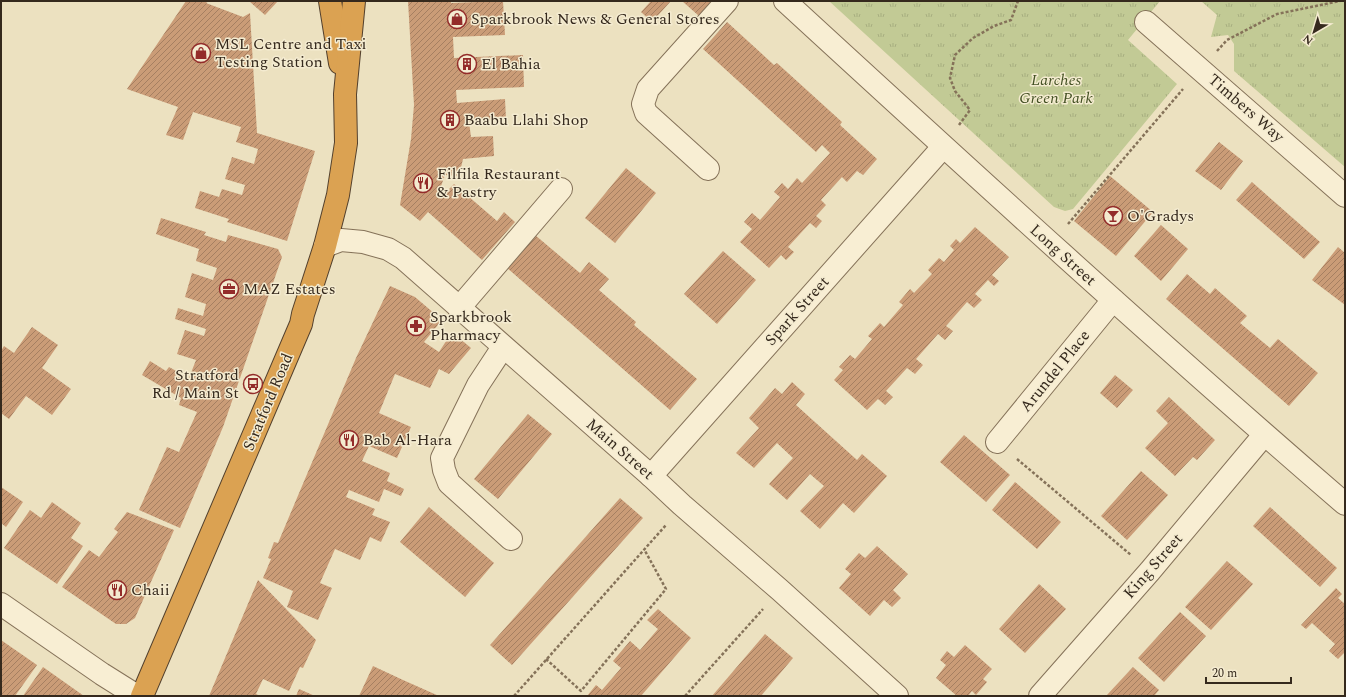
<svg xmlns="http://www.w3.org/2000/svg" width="1346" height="697" font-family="Spectral,serif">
<defs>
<pattern id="park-tufts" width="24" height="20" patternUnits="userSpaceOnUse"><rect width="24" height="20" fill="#c2ca95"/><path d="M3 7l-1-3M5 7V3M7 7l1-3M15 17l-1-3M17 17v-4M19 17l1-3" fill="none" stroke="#a7ae80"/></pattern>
<pattern id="building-hatch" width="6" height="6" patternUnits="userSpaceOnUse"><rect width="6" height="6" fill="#ca9c77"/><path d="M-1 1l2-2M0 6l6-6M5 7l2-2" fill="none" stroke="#a57f61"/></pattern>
</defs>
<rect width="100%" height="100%" fill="#ece1c0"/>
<g fill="url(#park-tufts)">
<polygon points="829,1 1160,1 1128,40 1177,84 1073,209 1065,211 1054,207"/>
<polygon points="1201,1 1345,1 1345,167 1234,71 1234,44 1228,35 1211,37 1217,15"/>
</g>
<g fill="url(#building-hatch)">
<polygon points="186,1 209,1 206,3 243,17 250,13 257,133 315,151 287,241 227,222 229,219 195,208 200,191 219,197 222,189 242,195 245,185 225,179 232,157 254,164 258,149 236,142 241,127 193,112 183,140 166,135 178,107 127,89"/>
<polygon points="249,1 278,1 265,15"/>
<polygon points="408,1 451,1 451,3 503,1 505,35 453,37 454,58 523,55 524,87 456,90 457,103 505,99 506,119 469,122 471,137 493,136 494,156 463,159 459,176 445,175 440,189 437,192 442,196 454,184 497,221 504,212 515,222 482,260 428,212 420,221 400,205 411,139 414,105"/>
<polygon points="651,1 671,1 652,22 641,12"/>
<polygon points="682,1 713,1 699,16"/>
<polygon points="727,22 774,65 777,63 842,122 840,125 877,159 863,175 857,171 847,182 842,177 821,200 826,205 816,216 822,221 816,228 810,223 788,247 794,252 786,260 781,255 769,268 740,242 752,229 744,222 752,213 760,220 780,197 774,192 782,183 788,189 797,178 802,183 830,153 822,145 816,152 703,49"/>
<polygon points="1219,142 1243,161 1221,190 1195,171"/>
<polygon points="626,168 656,193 615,243 585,218"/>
<polygon points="1110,176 1153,212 1116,256 1074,221"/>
<polygon points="1252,182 1320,242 1304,259 1236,200"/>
<polygon points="161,218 206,232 204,235 226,242 228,235 278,249 282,257 223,427 180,528 139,510 167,447 179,452 197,412 179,405 181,398 142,375 150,361 166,371 169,367 189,378 196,360 177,354 185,330 204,336 206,329 175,319 178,308 203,316 206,304 185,297 192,273 213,280 217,268 196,261 199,249 156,234"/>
<polygon points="1161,225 1188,249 1161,281 1134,256"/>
<polygon points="975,227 1009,257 992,275 999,281 994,286 988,280 975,294 982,300 974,308 967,302 946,326 953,331 945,340 938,334 916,359 923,365 915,374 907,368 886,391 893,397 885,405 878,399 867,410 834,380 843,370 839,367 850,355 855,359 872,339 868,336 880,323 884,327 903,305 899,302 910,289 914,293 932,274 928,270 939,258 944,262 954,250 950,246 956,239 960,243"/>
<polygon points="535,235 580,273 589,262 609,279 599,290 636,322 634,325 697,379 670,410 507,268"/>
<polygon points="1338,247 1345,253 1345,305 1312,280"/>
<polygon points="723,251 756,280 717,324 684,294"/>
<polygon points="1187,274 1210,294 1215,288 1247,316 1240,323 1270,348 1278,339 1318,373 1289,406 1166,299"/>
<polygon points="390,286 415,297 442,320 424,342 439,352 452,332 471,348 449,374 439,369 430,388 395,374 379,413 411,427 397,458 369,446 362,461 390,473 387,481 404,489 401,496 384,489 379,502 349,490 346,497 375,509 372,515 390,522 381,542 370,537 360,560 335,549 320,583 332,588 318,620 287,607 293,591 263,578 271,559 268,558 274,542 278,543 356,358"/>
<polygon points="32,327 58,345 42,368 71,389 52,415 26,396 9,419 1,413 1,351 4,346 14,353"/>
<polygon points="1115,375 1133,390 1117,408 1100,393"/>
<polygon points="792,382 805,394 796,405 857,460 862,454 887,476 854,513 843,503 820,529 800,511 824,486 810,474 787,500 769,484 793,458 777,443 754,468 736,453 759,428 749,418 775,388 782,394"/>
<polygon points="1169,397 1215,440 1197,460 1193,457 1175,476 1145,448 1168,423 1156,411"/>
<polygon points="528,414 552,434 498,499 474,479"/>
<polygon points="964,435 1010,475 986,502 940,462"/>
<polygon points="1141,471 1168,495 1127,540 1101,516"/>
<polygon points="1015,482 1061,522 1037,549 992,510"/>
<polygon points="1,487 23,502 6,527 1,523"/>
<polygon points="620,498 643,518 512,665 490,645"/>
<polygon points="52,502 81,523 71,538 83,546 57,584 4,548 30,510 41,518"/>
<polygon points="429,507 494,563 465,597 400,542"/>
<polygon points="1270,507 1337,568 1320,587 1253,526"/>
<polygon points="127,512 174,530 135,618 126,624 116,624 62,587 89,550 99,557 118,532 114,529"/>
<polygon points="877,546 908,574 893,590 901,598 892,607 884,600 870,616 839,588 851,574 845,569 851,562 859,553 865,558"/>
<polygon points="1227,561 1253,584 1211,630 1185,607"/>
<polygon points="258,580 316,640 303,668 300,667 289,691 263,679 256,694 260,696 209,696"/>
<polygon points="1039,584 1066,609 1025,653 999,629"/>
<polygon points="1336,588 1342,594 1338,598 1345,604 1345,652 1338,659 1329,651 1335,644 1324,634 1312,623 1306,629 1301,625"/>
<polygon points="658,609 691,638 641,696 587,696 596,685 602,690 621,668 613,661 630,641 640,650 658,629 647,620"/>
<polygon points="1180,612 1206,636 1164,682 1138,658"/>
<polygon points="765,634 793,658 761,696 712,696"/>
<polygon points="1,640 37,665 15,696 1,696"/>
<polygon points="965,645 992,669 983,679 987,682 976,695 972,691 968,696 957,696 936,678 946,665 940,660 947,651 954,657"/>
<polygon points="373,666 403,680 439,696 359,696"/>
<polygon points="43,667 84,696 23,696"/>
<polygon points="1133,667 1159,690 1154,696 1106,696"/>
<polygon points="299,689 315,696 296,696"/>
</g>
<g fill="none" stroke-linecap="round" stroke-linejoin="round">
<g stroke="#857259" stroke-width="24">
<g id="minor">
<path d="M785 1C970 171 1155 340 1345 504"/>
<polyline points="1146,22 1345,196"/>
<polyline points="708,169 646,113 643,104 648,89 727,1"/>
<polyline points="325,246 341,240 363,242 388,249 403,258 651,476 682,505 780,590 897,696"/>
<polyline points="459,308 561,189"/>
<polyline points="503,347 478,385 442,458 444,470 449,483 511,539"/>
<polyline points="997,442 1113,300"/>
<polyline points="651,476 943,147"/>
<polyline points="1,604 102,674 137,696"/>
<polyline points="1040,696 1150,571 1264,435"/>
</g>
</g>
<g stroke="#53402d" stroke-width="24">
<g id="highway">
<polyline points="330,1 340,63"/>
<polyline points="142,696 301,324 303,314 325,246 338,195 346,143 345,94 354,1"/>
</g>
</g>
<g stroke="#857259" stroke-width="2.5" stroke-dasharray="3 2" stroke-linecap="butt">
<polyline points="1217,51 1227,40 1277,14 1340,1"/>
<polyline points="959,125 970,110 955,91 950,78 955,55 973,38 994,26 1011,20 1018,1"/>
<polyline points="1068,224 1183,89"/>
<polyline points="1017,459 1131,555"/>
<polyline points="546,659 581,691 666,589 644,549"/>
<polyline points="514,696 666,525"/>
<polyline points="685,696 763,609"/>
</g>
<use href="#minor" stroke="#f8eed3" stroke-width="22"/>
<use href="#highway" stroke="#dba252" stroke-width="22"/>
</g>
<defs>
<g id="shop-ring" transform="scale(1)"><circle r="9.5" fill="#f4ebd0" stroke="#932c2a" stroke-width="1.5"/><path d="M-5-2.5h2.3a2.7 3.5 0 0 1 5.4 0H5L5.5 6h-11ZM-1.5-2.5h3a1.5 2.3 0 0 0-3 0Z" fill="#932c2a"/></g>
<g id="building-ring" transform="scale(1)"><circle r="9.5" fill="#f4ebd0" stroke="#932c2a" stroke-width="1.5"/><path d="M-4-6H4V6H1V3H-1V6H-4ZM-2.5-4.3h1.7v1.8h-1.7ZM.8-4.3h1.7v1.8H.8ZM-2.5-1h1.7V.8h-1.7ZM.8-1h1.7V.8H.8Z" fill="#932c2a"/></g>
<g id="restaurant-ring" transform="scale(1)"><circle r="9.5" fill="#f4ebd0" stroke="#932c2a" stroke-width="1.5"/><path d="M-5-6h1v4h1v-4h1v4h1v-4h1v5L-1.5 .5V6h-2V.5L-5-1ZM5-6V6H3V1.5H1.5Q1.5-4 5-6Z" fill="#932c2a"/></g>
<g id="bar-ring" transform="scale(1)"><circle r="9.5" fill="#f4ebd0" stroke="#932c2a" stroke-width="1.5"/><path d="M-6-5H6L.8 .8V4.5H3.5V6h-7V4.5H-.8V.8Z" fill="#932c2a"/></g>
<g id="office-ring" transform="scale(1)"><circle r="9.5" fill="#f4ebd0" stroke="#932c2a" stroke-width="1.5"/><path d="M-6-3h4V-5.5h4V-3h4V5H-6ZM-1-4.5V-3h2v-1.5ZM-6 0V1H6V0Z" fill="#932c2a"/></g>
<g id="pharmacy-ring" transform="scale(1)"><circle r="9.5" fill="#f4ebd0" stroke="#932c2a" stroke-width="1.5"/><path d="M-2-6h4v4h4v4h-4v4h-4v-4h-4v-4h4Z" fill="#932c2a"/></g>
<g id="bus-ring" transform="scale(1)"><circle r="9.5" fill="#f4ebd0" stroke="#932c2a" stroke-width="1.5"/><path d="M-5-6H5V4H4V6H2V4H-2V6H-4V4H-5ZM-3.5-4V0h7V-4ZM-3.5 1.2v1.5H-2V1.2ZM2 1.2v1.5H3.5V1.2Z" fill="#932c2a"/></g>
</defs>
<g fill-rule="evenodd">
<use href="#shop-ring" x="457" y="19"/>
<use href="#shop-ring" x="201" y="53"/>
<use href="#building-ring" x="467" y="64"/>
<use href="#building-ring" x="450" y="120"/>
<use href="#restaurant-ring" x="423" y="183"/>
<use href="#bar-ring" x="1113" y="216"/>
<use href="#office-ring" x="229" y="289"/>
<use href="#pharmacy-ring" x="416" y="326"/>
<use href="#bus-ring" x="253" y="384"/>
<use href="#restaurant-ring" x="349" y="440"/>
<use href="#restaurant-ring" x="117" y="590"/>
</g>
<g text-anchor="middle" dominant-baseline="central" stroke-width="3" stroke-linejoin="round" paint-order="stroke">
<g font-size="16" fill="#35291d" stroke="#f4ebd0" text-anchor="start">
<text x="471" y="19">Sparkbrook News &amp; General Stores</text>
<text x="215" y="44">MSL Centre and Taxi<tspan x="215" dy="18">Testing Station</tspan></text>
<text x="481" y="64">El Bahia</text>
<text x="464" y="120">Baabu Llahi Shop</text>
<text x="437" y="174">Filfila Restaurant<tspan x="437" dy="18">&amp; Pastry</tspan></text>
<text x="1127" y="216">O'Gradys</text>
<text x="243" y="289">MAZ Estates</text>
<text x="430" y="317">Sparkbrook<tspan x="430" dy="18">Pharmacy</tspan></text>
<text x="239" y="375" text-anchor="end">Stratford<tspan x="239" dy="18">Rd / Main St</tspan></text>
<text x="363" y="440">Bab Al-Hara</text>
<text x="131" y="590">Chaii</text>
</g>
<g font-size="16" font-style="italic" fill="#445124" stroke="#f4ebd0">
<text x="1056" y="80">Larches<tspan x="1056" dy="18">Green Park</tspan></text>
</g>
<g font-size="16" fill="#35291d" stroke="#f4ebd0">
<text transform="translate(1246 108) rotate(41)">Timbers Way</text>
<text transform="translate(1063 255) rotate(42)">Long Street</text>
<text transform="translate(797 311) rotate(-48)">Spark Street</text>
<text transform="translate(1055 371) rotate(-51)">Arundel Place</text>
<text transform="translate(268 402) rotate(-67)">Stratford Road</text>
<text transform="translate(620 449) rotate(41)">Main Street</text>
<text transform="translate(1153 566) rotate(-49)">King Street</text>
</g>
</g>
<rect width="1346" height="697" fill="none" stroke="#35291d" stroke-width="4"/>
<g transform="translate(1314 32) rotate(218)" stroke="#f4ebd0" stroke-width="3" paint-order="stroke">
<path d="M0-3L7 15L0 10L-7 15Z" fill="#35291d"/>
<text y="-6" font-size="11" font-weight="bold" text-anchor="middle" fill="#35291d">N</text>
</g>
<path d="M1206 677v6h85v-6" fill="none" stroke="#35291d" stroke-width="2"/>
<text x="1212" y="677" font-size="12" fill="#35291d" stroke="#f4ebd0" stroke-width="3" paint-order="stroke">20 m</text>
</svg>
